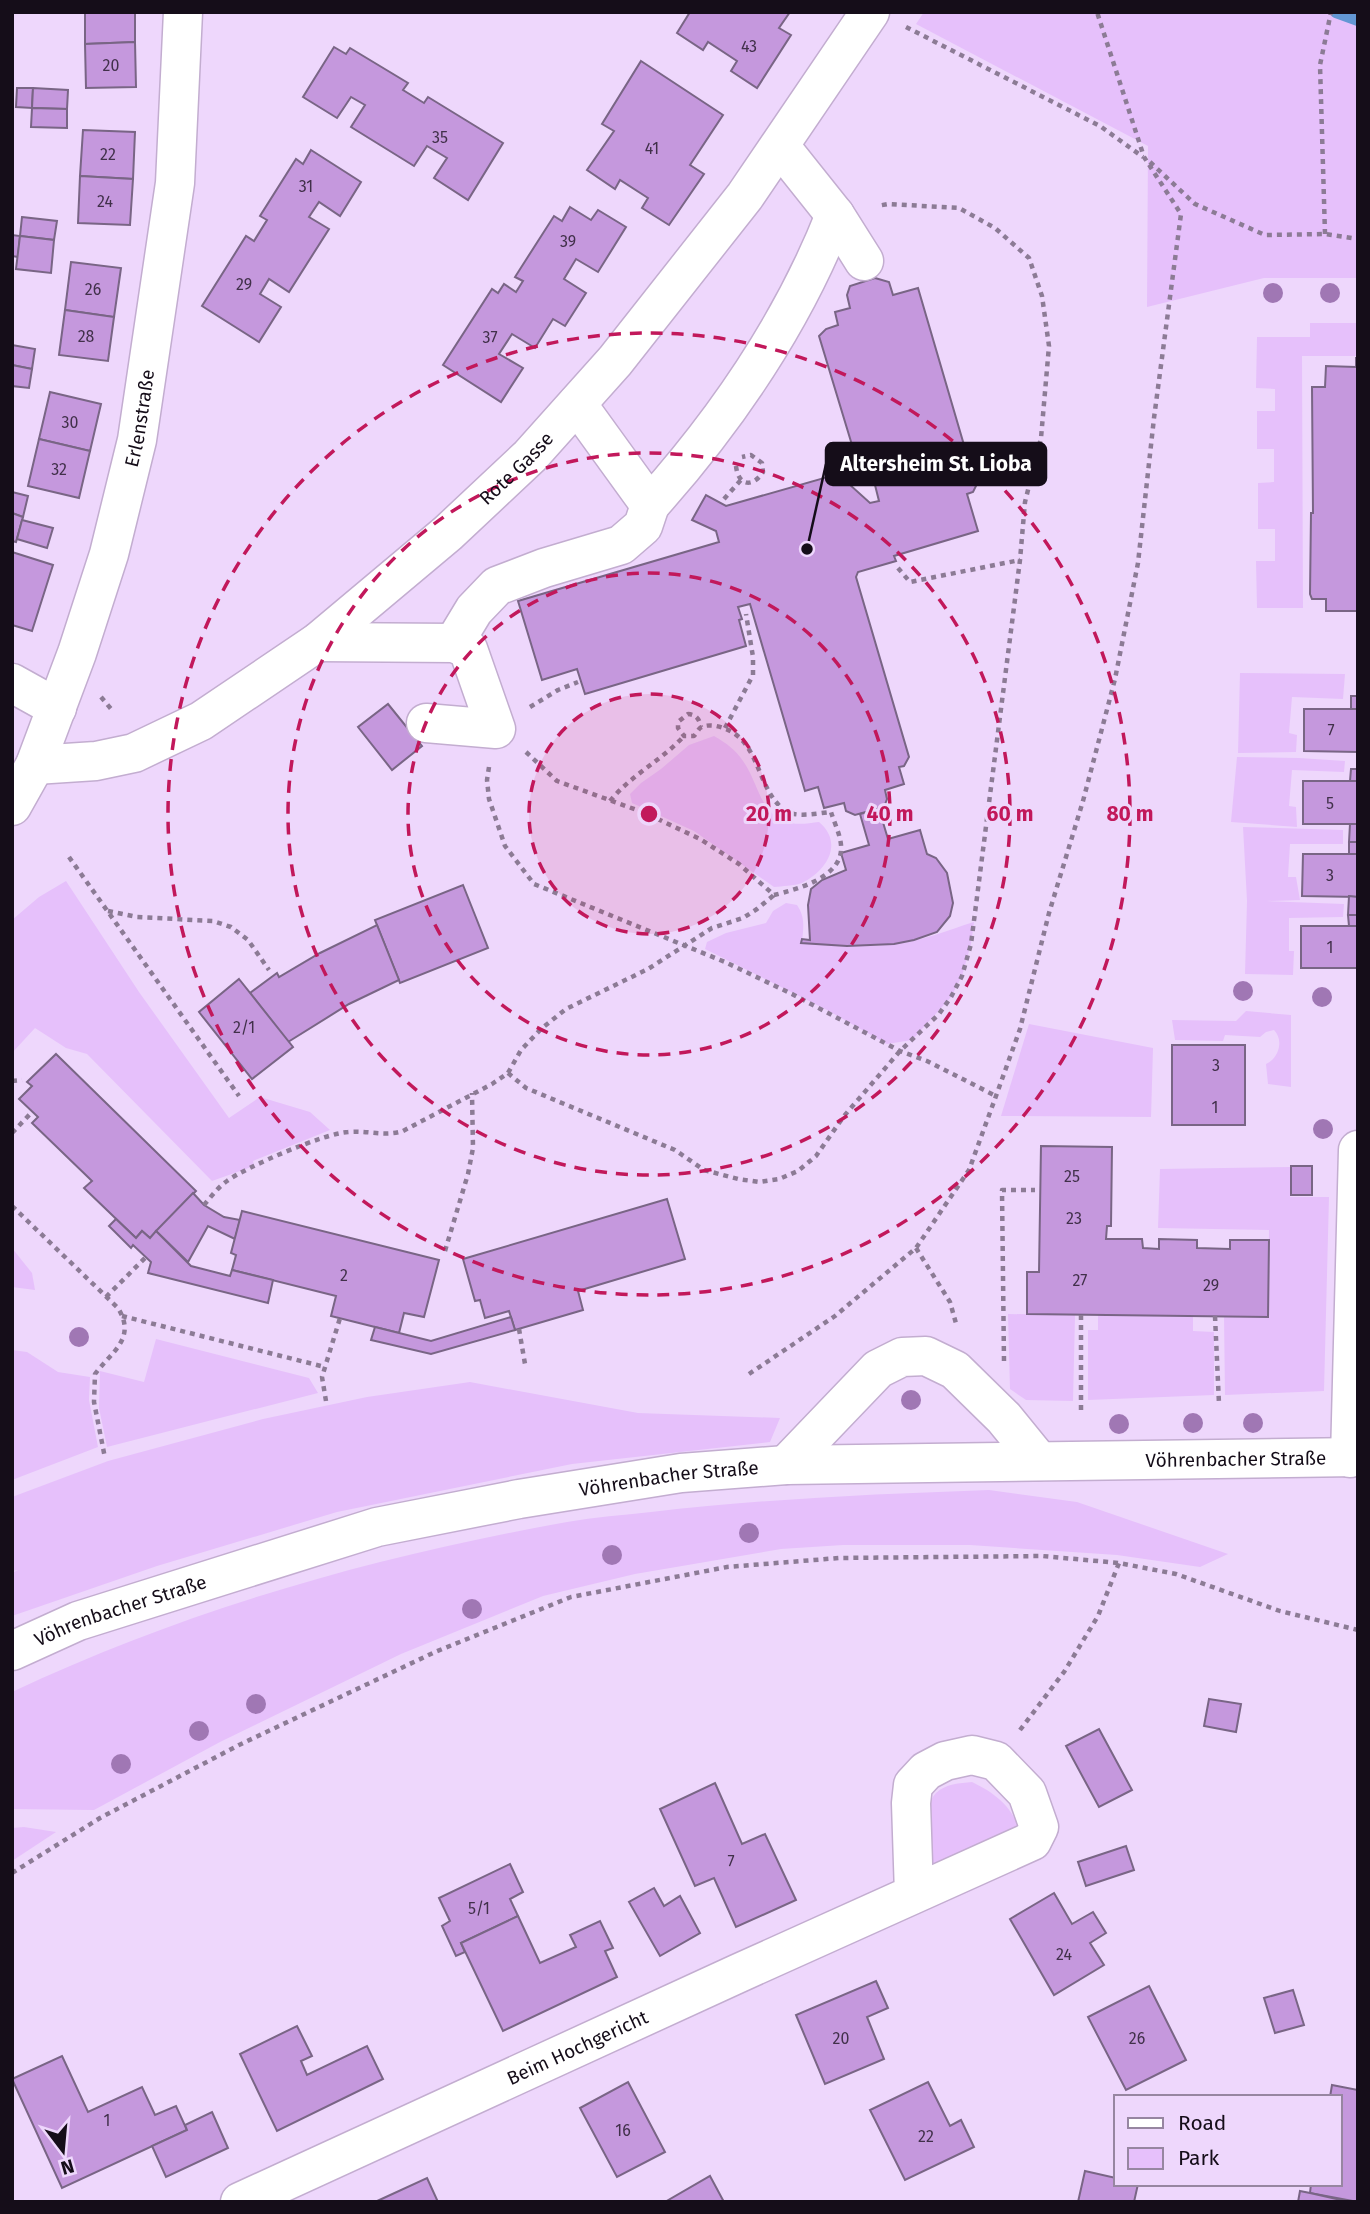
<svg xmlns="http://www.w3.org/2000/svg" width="1370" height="2214" font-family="'Fira Sans',sans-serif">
<rect width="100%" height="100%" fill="#eed7fc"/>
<g fill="#e6c0fb">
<polygon points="924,12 1358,12 1358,278 1264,278 1147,307 1148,146 916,24"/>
<polygon points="1310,323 1358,323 1358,356 1302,356 1303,608 1257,608 1256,561 1275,561 1275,529 1258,529 1258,483 1274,482 1274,449 1257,449 1257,411 1275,411 1275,389 1256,388 1257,337 1310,337"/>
<polygon points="1240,673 1345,674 1343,699 1292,697 1289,733 1297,735 1296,752 1238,753"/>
<path d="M714 736C726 743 735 749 743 761 759 783 760 817 791 823 800 825 810 823 819 822 844 843 827 871 802 883 794 886 782 886 774 887L694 831 632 803 630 794 641 783 661 769 689 745Z"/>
<polygon points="1237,757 1299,758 1345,761 1344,772 1292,770 1289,806 1296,807 1297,827 1231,822"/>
<polygon points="1243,827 1343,830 1343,844 1290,844 1288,877 1296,877 1300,900 1266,901 1344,904 1343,917 1289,918 1289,951 1294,951 1293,975 1245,974 1247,901"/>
<polygon points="66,881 139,992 229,1118 260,1097 310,1112 330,1130 253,1161 254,1166 212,1181 87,1054 66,1048 35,1028 12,1053 12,920 39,897"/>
<path d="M786 903 797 905C806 918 803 929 802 943 833 945 864 948 895 944 922 941 948 930 974 922L971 944 962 976 951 997 912 1040 887 1044 827 1010 705 949 707 942 726 933 766 923 773 911Z"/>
<path d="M1246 1011 1291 1015V1087L1268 1084 1266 1064C1279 1058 1284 1040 1274 1030L1266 1032 1260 1037 1225 1035 1223 1041 1175 1040 1172 1020 1236 1021Z"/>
<polygon points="1029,1024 1153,1048 1151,1117 1001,1116"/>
<polygon points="1290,1167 1290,1197 1329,1197 1324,1391 1225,1395 1224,1316 1268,1316 1269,1230 1158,1228 1160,1169"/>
<polygon points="12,1248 32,1273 35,1290 12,1287"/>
<polygon points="1008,1314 1075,1315 1073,1401 1026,1400 1010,1389"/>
<polygon points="1098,1315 1193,1316 1193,1331 1214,1332 1214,1395 1088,1400 1088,1330 1098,1330"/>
<polygon points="156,1339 309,1378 318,1393 107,1447 99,1408 100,1371 144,1382"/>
<polygon points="12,1350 27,1352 58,1372 90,1377 89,1400 98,1447 12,1480"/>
<polygon points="470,1382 638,1413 780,1418 770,1442 572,1464 337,1512 157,1566 12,1616 12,1573 18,1570 12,1571 12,1497 108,1461 263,1419 367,1397"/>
<path d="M989 1490 1077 1502 1228 1554 1200 1567 1117 1555 970 1545H843L781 1549 635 1574 543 1596 401 1654 220 1742 94 1810 12 1809V1692C188 1609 376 1556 567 1522 595 1517 623 1515 651 1512 763 1499 876 1494 989 1490Z"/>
<path d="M972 1782C995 1793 1013 1807 1020 1832L944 1866 928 1863C928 1846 923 1805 936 1793 945 1784 960 1783 972 1782Z"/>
<polygon points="24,1827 56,1832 12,1861 12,1828"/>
</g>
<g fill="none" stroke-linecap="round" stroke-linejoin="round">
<polyline stroke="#6397d4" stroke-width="12" points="1336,12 1358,20"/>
</g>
<g fill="#c598dd" stroke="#796585" stroke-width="2">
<polygon points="85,12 135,12 135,42 85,44"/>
<polygon points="690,12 790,12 779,28 791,35 757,88 731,71 737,61 708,42 703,50 677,33"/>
<polygon points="135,42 136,87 86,88 85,44"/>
<polygon points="334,47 346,54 350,48 408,83 403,90 424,103 428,97 503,143 468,200 434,178 447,158 427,146 414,166 351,127 365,105 351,97 337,118 303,97"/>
<polygon points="641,61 723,115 690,165 704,174 669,225 642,208 648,198 620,180 615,189 587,170 614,131 602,124"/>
<polygon points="17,88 33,88 32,108 16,107"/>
<polygon points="33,88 68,90 67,109 32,108"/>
<polygon points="32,108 67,109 67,128 31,127"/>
<polygon points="83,130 135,132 133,179 80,176"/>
<polygon points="311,150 361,182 340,216 319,202 309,217 329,229 289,292 269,279 260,294 281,307 259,342 202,306 246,236 254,241 267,220 260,216 296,159 303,164"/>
<polygon points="80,176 133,179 130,225 78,223"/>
<polygon points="570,207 591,220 598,210 626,227 598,272 576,259 564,279 586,293 565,326 553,319 535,348 512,334 499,354 523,368 501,402 443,365 492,289 498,293 504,284 516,292 523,281 515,277 554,216 562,221"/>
<polygon points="22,217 57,221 54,240 20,236"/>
<polygon points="12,235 20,236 18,257 12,256"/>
<polygon points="20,236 54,240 51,273 16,269"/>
<polygon points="71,262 121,268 114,317 65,310"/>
<polygon points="875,278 889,282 893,295 918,288 976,486 973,492 967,494 978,531 894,556 896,561 858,572 856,577 909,757 904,766 899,767 904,784 885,790 887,799 884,807 855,815 846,811 844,803 824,808 818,787 805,791 750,604 738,607 742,619 739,620 746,646 585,694 577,669 542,680 518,601 719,542 716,531 692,520 706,495 726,506 838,474 870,503 879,501 874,481 862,478 819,336 826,329 838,325 835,312 850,308 847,295 850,286"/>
<polygon points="65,310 114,317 108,361 59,355"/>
<polygon points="12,345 35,349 32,369 12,365"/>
<polygon points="1356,358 1358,358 1358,611 1326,611 1326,599 1312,599 1310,594 1311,513 1313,513 1312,387 1325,387 1326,366 1356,367"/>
<polygon points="12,365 32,369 29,388 12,386"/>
<polygon points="50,392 101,404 90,451 39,439"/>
<polygon points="39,439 90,451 79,498 28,486"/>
<polygon points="12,492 28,496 23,517 12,513"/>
<polygon points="12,513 23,517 16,542 12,541"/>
<polygon points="22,520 53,528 47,548 17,539"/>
<polygon points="12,552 53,565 32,631 12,625"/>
<rect x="1351" y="696" width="7" height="13"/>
<polygon points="388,704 422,746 392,770 358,727"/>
<polygon points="1304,709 1358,709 1358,752 1304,751"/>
<polygon points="1351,769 1358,769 1358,781 1350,781"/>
<rect x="1303" y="781" width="55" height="43"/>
<polygon points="879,809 888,839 920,830 927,854 936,858 947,873 953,903 950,916 937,932 914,940 894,944 847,946 801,943 802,939 810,940 808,905 811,889 822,880 846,870 841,853 869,845 860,814"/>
<polygon points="1350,824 1358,824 1358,842 1349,842"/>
<rect x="1349" y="842" width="9" height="12"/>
<polygon points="1303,854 1358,854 1358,897 1302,896"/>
<polygon points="463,885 488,948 400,983 375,920"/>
<polygon points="1349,896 1358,897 1358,915 1348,915"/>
<polygon points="1348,915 1358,915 1358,926 1349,926"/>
<polygon points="377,925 399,980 349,1004 288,1042 250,993 277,973 279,977 320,953"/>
<rect x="1301" y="926" width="57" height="42"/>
<polygon points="239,979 293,1047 252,1079 199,1012"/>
<rect x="1172" y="1045" width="73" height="80"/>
<polygon points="56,1054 196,1191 150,1238 142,1231 136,1238 84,1188 92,1181 32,1123 38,1117 19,1099 32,1086 27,1082"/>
<polygon points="1041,1146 1112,1147 1111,1226 1107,1226 1106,1239 1142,1239 1143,1248 1159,1249 1159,1239 1197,1240 1197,1248 1230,1249 1230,1240 1269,1240 1268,1317 1027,1314 1027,1272 1039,1272"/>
<rect x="1291" y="1166" width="21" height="29"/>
<polygon points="193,1193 204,1205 224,1217 240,1220 235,1239 208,1226 188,1262 156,1231"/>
<polygon points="667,1199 685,1259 578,1291 583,1310 515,1330 509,1311 485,1318 480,1300 475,1301 463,1259"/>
<polygon points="242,1211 439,1260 424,1317 404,1313 399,1333 331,1316 336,1296 232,1270 236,1255 231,1253"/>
<polygon points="116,1219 136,1238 142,1231 150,1238 156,1231 191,1266 230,1276 232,1270 273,1280 268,1303 148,1273 151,1262 133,1245 131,1248 109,1226"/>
<polygon points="511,1317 515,1330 431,1354 371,1340 375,1327 431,1341"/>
<polygon points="1209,1699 1241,1704 1236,1732 1204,1726"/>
<polygon points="1099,1729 1132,1790 1099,1807 1066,1746"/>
<polygon points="715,1783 742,1844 765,1834 796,1900 736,1927 714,1878 695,1886 660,1809"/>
<polygon points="1126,1846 1134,1870 1086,1886 1078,1862"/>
<polygon points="510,1864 523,1892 510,1899 518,1916 461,1943 465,1952 456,1956 442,1926 450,1921 439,1898"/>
<polygon points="654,1888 664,1906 680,1896 700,1933 660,1956 629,1902"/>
<polygon points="1054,1893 1072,1924 1093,1912 1106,1933 1090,1943 1104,1965 1054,1995 1010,1919"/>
<polygon points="518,1916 540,1963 576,1947 570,1935 600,1921 613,1948 605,1951 617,1977 503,2031 461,1943"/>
<polygon points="876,1981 888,2008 867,2017 884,2059 825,2084 796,2015"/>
<polygon points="1149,1986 1186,2060 1126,2090 1088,2017"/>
<polygon points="1293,1990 1304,2025 1275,2033 1264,1998"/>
<polygon points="297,2026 312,2056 301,2061 307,2075 367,2046 383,2079 277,2131 240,2054"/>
<polygon points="62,2056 88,2112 142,2087 155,2115 176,2106 187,2130 62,2188 12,2079"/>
<polygon points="628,2082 665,2152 617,2177 580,2108"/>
<polygon points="928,2082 950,2126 961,2120 974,2147 905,2180 870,2110"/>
<polygon points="1332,2085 1358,2090 1358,2202 1310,2193 1311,2184 1340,2184 1340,2097 1330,2097"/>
<polygon points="212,2112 228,2148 166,2177 152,2146 187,2130 185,2125"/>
<polygon points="1085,2171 1116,2178 1116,2184 1138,2184 1134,2202 1078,2202"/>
<polygon points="710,2176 724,2202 665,2202"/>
<polygon points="427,2178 438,2202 375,2202"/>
<polygon points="1300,2191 1310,2193 1350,2202 1298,2202"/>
</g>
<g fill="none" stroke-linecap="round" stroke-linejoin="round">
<g stroke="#c3add0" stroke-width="41">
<g id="minor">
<polyline points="780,146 835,215 864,261"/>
<path d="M577 404 650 505C726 420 793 322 835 215"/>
<polyline points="318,642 454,643 468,649 496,729 426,723"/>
<polyline points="454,643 474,610 497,586 544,568 621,545 643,526 650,505"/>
<polyline points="12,683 57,708"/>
<path id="s1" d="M35 765 96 761 134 753 201 721 318 642 448 533 530 456 615 361 745 196 870 12"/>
<path id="s2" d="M12 806 35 765 77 653 109 554 137 440 175 183 183 12"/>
<polyline points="1350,1458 1358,1150"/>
<polyline points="786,1465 878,1369 902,1357 926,1356 955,1370 1004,1418 1039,1461"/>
<path id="s3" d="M12 1651 78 1621 377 1527 519 1499 681 1473 786 1465 1358 1457"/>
<path id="s4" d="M240 2202 739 1973 1032 1841 1039 1827 1027 1793 996 1761 972 1755 945 1761 926 1771 913 1785 911 1803 914 1894"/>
</g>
</g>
<g stroke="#8c7b95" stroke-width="4.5" stroke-dasharray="5 5" stroke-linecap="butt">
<polyline points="906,27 1100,126 1143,157"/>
<polyline points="1150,162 1195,204 1265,235 1325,234 1358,239"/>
<polyline points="1325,234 1320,65 1331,12"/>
<path d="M736 466C738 486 753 488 763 472L762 463 751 455 742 457"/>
<polyline points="724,499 741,480"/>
<polyline points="898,568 910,582 1020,560"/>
<polyline points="101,697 112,710"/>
<polyline points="530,707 558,690 578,682"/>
<polyline points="725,728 753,675 753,657 746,614"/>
<path d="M526 752 557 781 645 813 700 839 739 864 774 895C798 889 844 877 841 845 840 834 834 822 831 812 817 813 794 819 783 809 754 785 761 735 716 726 712 725 704 725 700 728 698 730 696 734 694 736H684L678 728V722L688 714C697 715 699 719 701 727"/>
<polyline points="489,767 487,780 489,799 505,846 534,884 725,962 792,994 900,1051 927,1061 996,1096"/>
<path d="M610 801C631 775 661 761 684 736"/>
<polyline points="69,857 239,1096"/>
<polyline points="108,911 137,917 213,921 231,927 248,940 269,970"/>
<polyline points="508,1073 526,1088 675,1150 704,1170 738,1179 759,1182 779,1179 798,1171 816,1156 844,1116 900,1051 939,1014 951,997 962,976 971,944 1020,560 1025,502 1041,438 1049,346 1042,296 1029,258 995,228 959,208 888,204 877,206"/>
<polyline points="12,1081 22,1080"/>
<polyline points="12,1133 32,1112"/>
<path d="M204 1205C211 1197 218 1187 227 1181 246 1167 325 1133 348 1132 368 1130 384 1137 403 1131L492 1084 508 1073 521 1050 541 1029 566 1009 648 969 712 928 743 918 757 909 774 895"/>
<path d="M12 1206 118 1308C137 1339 111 1352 95 1374L94 1402 105 1458"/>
<polyline points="916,1248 950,1302 957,1327"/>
<polyline points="445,1251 468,1174 473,1148 472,1093"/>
<polyline points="106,1297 146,1257"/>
<polyline points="1081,1315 1081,1412"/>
<polyline points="122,1316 325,1367"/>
<polyline points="1215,1316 1219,1404"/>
<polyline points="519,1329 525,1364"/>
<polyline points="1004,1361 1002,1190 1035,1190"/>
<polyline points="749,1374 835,1316 916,1248 969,1170 996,1096 1020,1029 1049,913 1083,801 1115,679 1138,563 1154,418 1181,214 1144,157 1097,12"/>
<polyline points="326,1401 322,1377 340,1318"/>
<polyline points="1020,1730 1064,1672 1098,1616 1119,1563"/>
<polyline points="12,1873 100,1818 239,1745 435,1652 571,1597 727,1567 839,1558 1042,1556 1119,1563 1176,1574 1280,1611 1358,1630"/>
</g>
<use href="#minor" stroke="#fff" stroke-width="38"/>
</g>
<g fill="#a077b4">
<circle cx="1273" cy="293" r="10"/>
<circle cx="1330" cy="293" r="10"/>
<circle cx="1243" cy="991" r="10"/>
<circle cx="1322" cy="997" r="10"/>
<circle cx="1323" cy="1129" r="10"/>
<circle cx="79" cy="1337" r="10"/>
<circle cx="911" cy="1400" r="10"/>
<circle cx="1193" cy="1423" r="10"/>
<circle cx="1253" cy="1423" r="10"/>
<circle cx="1119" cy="1424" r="10"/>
<circle cx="749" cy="1533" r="10"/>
<circle cx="612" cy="1555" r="10"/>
<circle cx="472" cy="1609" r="10"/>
<circle cx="256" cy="1704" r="10"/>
<circle cx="199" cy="1731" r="10"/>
<circle cx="121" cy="1764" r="10"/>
</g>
<circle cx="649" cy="814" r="120" fill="#c2185b" fill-opacity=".12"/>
<g fill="none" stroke="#c2185b" stroke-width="3.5" stroke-dasharray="12 9">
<circle cx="649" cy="814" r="120"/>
<circle cx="649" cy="814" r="241"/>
<circle cx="649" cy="814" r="361"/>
<circle cx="649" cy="814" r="481"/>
</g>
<g text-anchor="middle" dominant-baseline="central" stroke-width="6" stroke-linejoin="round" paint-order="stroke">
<g font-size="16" fill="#41304a">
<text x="749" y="46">43</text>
<text x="111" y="65">20</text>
<text x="440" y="137">35</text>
<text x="652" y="148">41</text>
<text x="108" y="154">22</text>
<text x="306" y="186">31</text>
<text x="105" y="201">24</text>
<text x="568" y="241">39</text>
<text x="244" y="284">29</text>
<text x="93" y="289">26</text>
<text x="86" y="336">28</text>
<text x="490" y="337">37</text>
<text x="70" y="422">30</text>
<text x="59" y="469">32</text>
<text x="1331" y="730">7</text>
<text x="1330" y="803">5</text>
<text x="1330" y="875">3</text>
<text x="1330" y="947">1</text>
<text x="244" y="1027">2/1</text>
<text x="1216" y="1065">3</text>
<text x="1215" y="1107">1</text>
<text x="1072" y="1176">25</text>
<text x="1074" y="1218">23</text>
<text x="344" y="1275">2</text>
<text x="1080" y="1280">27</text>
<text x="1211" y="1285">29</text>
<text x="731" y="1861">7</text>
<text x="479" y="1908">5/1</text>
<text x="1064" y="1954">24</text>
<text x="841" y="2038">20</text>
<text x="1137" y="2038">26</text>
<text x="107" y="2120">1</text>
<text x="623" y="2130">16</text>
<text x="926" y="2136">22</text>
</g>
<g font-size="19" fill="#150d19" stroke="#eed7fc">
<text stroke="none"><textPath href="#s2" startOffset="410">Erlenstraße</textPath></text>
<text stroke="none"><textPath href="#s1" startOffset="579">Rote Gasse</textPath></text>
<text stroke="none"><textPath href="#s3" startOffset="1250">Vöhrenbacher Straße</textPath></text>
<text stroke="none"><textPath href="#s3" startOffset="682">Vöhrenbacher Straße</textPath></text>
<text stroke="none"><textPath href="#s3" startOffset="116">Vöhrenbacher Straße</textPath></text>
<text stroke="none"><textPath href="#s4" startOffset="371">Beim Hochgericht</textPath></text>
</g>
</g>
<circle cx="649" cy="814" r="10" fill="#c2185b" stroke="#eed7fc" stroke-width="3.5"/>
<g font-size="21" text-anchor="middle" font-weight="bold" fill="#c2185b" stroke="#eed7fc" stroke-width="6" stroke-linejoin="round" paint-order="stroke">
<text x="769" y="821">20 m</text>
<text x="890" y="821">40 m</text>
<text x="1010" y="821">60 m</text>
<text x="1130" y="821">80 m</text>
</g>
<path fill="none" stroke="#150d19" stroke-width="2.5" d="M807 549L826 464"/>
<circle fill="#150d19" stroke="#eed7fc" stroke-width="2.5" cx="807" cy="549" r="7"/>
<rect fill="#150d19" stroke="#150d19" stroke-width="2.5" x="826" y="443" width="220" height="42" rx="7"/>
<g font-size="21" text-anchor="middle" font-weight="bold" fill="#fff">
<text x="936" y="471">Altersheim St. Lioba</text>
</g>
<rect width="1370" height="2214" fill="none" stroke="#150d19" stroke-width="28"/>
<rect x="1114" y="2095" width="228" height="91" fill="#eed7fc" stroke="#9786a1" stroke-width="2"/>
<rect x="1128" y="2118" width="35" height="10" fill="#ffffff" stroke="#9786a1" stroke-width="2"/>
<text x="1178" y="2130" font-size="21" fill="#150d19">Road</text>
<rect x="1128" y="2148" width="35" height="21" fill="#e6c0fb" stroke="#9786a1" stroke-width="2"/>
<text x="1178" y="2165" font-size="21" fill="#150d19">Park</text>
<g transform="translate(63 2151) rotate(164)" stroke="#eed7fc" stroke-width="5" paint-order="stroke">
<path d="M0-5L12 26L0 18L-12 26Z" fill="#150d19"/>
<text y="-10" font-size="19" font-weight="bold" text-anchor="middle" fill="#150d19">N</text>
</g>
</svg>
